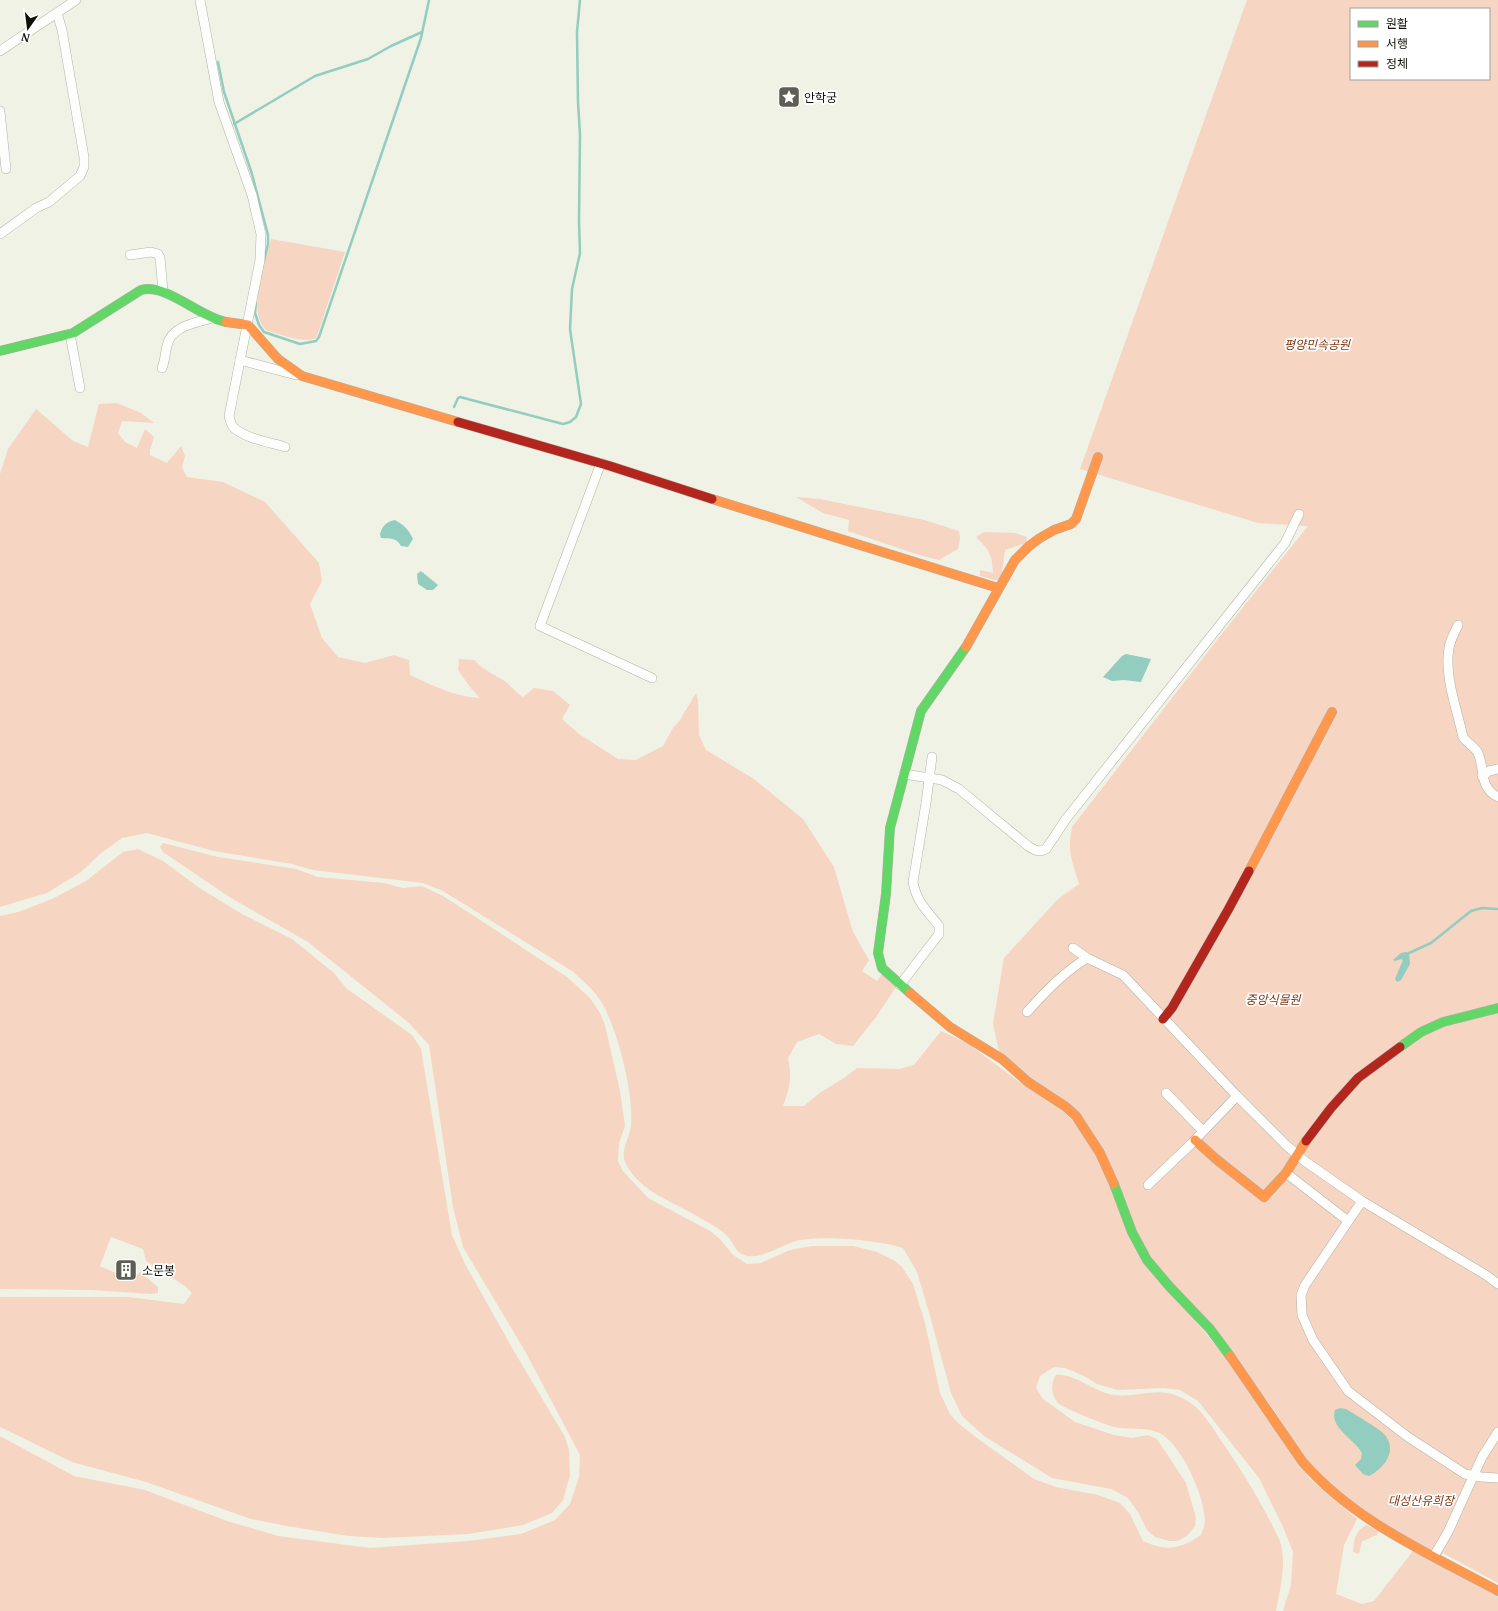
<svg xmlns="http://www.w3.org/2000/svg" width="1498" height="1611" font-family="'PT Serif','Noto Sans KR',serif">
<rect width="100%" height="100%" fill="#f0f2e5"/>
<g fill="#f6d5c2" fill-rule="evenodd">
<path d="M1247 0H1498V1583L1443 1553 1436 1562 1498 1597V1611H1283L1291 1585 1293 1552 1284 1529 1259 1478 1198 1401 1180 1390 1164 1388 1118 1390 1097 1384 1084 1376 1065 1368 1054 1367 1040 1376 1036 1388 1043 1399 1075 1422 1114 1435 1132 1438 1148 1435 1157 1439 1186 1483 1196 1518 1195 1526 1187 1536 1178 1541H1169L1155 1537 1147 1530 1138 1512 1128 1498 1111 1489 1052 1478 984 1436 962 1416 951 1393 930 1316 917 1272 903 1248C878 1240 821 1235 796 1241 781 1245 759 1261 744 1255 735 1252 734 1243 728 1237 726 1234 722 1231 719 1229 707 1222 694 1214 682 1208 660 1196 641 1189 627 1166 618 1151 630 1140 631 1125 634 1095 617 1025 600 1000 593 989 582 980 572 971L443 891 423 883 313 870 292 864 214 851 147 833 122 838 100 854 81 872 47 893 0 907V474L8 449 36 409 73 441 88 447 99 404 117 403 141 413 154 423 122 421 118 433 125 442 137 448 145 429 154 437 150 450V455L167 463 181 446 185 456 182 467 187 477 223 482 265 502 319 563 322 581 310 604 322 638 338 657 365 663 394 655 409 660 410 675C433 686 456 697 480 698L470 687 458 670 459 659 474 660C485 671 494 674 506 682 512 687 516 693 523 697L534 688 553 691 570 705 562 719 579 734 618 759 636 760 663 746 673 728 680 720 696 693 698 700 699 735 706 750 754 779 803 819 834 867 853 932 869 960 862 971 877 981 882 974 896 987 876 1017 853 1046 836 1044 819 1034 797 1042 788 1058C792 1077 790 1088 783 1106H804L821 1092 844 1078 857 1068 900 1069 914 1065 941 1031 967 1043 1014 1078 1066 1114 1082 1130 1102 1166 1128 1228 1145 1262 1236 1369 1309 1478 1357 1519 1344 1545 1336 1594 1362 1604 1374 1601 1413 1551 1407 1543 1383 1523 1329 1485 1312 1469 1273 1409 1222 1338 1170 1282 1148 1256 1135 1233 1110 1165 1079 1116 1068 1106 1032 1082 1006 1060 999 1051 993 1024 1004 958 1058 899 1079 884C1072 861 1067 851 1072 827L1217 640 1308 526 1258 523 1080 469ZM1351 9H1489V79H1351Z"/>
<path d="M271 239 345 252 317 336 315 339C301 341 295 339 282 335 277 333 268 332 265 329 247 311 266 260 271 239Z"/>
<polygon points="796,497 820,499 924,520 959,531 960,538 958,549 939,560 919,555 848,531 849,520 823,513"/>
<path d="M984 532 1015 533 1027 537 1026 543 1005 550 1001 579 995 580 980 576V570L993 573C992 554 990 551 976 537Z"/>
<path d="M163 843 218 857 296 869 318 877 384 883 403 888 422 886 443 896 471 914 567 977 590 998 600 1013 605 1025 620 1091 625 1126 619 1143 618 1161 622 1170 648 1198 710 1231 720 1239 733 1255 747 1264 761 1263 790 1250 812 1246H853L877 1252 895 1261 902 1267 913 1284 925 1323 940 1393 950 1414 958 1423 981 1441 1034 1479 1056 1487 1098 1495 1120 1503 1130 1514 1143 1541C1167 1552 1180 1549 1201 1535 1203 1530 1205 1525 1205 1520 1205 1497 1180 1440 1157 1432 1144 1427 1128 1430 1114 1427 1106 1425 1063 1408 1058 1403 1051 1395 1050 1384 1056 1375 1073 1373 1092 1390 1109 1394 1129 1399 1149 1390 1167 1393 1175 1394 1185 1399 1192 1404 1204 1413 1212 1427 1220 1439 1243 1472 1263 1505 1280 1541 1287 1563 1280 1589 1276 1611H0V1436L74 1476 145 1490 227 1521 278 1536 370 1548 468 1541 521 1534 555 1520 570 1504 579 1477 580 1455 525 1351 463 1247 453 1207 429 1045 409 1023 308 942 231 898 163 852 160 847Z"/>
<polygon points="138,849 163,861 198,887 242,914 292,939 334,973 346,988 412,1035 421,1049 452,1235 465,1264 515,1353 565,1437 569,1450 570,1475 563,1500 552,1513 523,1525 468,1534 382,1538 348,1536 287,1526 251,1519 146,1482 72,1462 0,1427 0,1297 128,1297 184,1304 192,1293 185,1286 146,1261 143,1249 111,1237 100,1266 131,1280 140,1272 158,1287 158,1293 151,1294 91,1290 0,1289 0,916 18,912 52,899 86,881 123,852"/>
<path d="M1366 1525 1379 1531 1377 1535C1372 1536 1368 1540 1362 1541L1359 1554 1353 1552C1354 1539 1355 1532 1366 1525Z"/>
</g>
<g fill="#92cdc0">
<path d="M395 520C404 525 409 530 413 539L408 547 401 546C396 537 390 539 381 538L380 534C383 525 386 522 395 520Z"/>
<polygon points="421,571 438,585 433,590 427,590 418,584 417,574"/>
<polygon points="1126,654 1151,659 1141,682 1124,680 1112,681 1103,677 1122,656"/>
<polygon points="1406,952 1409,953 1410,964 1401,980 1397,982 1395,979 1403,960 1401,959 1395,961 1393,960 1401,953"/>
<path d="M1340 1408 1346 1409C1354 1414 1380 1429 1385 1435 1398 1452 1383 1469 1369 1476L1363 1474 1355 1465 1361 1459 1362 1453C1354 1439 1329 1427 1335 1410Z"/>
</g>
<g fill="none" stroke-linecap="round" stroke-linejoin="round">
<g stroke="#92cdc0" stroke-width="2.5">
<polyline points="218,62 224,92 252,174 268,235 268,244 264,261"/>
<polyline points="234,124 315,76 368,59 391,46 422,32"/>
<polyline points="256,303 255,313 259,325 264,332 300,344 316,341 319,337 421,38 429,0"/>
<polyline points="454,407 458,398 460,397 563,424 570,422 576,417 581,404 570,329 572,289 580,253 579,222 580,135 578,102 577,32 580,0"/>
<polyline points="1409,953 1431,943 1471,911 1482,908 1497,909"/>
</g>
<g stroke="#b2b3a9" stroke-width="10">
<g id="street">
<path d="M200 0 219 102 252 195 261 234 260 260 229 416C230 420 231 425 234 428 247 439 269 442 285 447"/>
<polyline points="0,51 76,0"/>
<polyline points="0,111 6,169"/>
<polyline points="0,234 36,208 49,202 80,176 84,167 84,157 62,30 57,13"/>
<polyline points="130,255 151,252 158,254 160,258 163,291"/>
<polyline points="70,334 80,388"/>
<polyline points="240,360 296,375"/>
<path d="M162 368C165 361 165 353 167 346 171 326 195 323 212 318"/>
<polyline points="601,463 540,626 652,678"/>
<path d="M1458 625C1455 632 1450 640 1449 648 1444 676 1457 709 1463 737 1467 743 1475 747 1478 753 1485 769 1479 788 1498 797"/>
<path d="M904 774 942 780 959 789 1028 846C1034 850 1039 853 1046 849L1066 819 1285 543 1299 514"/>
<polyline points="1482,776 1489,771 1498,769"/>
<polyline points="1073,948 1087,958 1123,975 1237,1096 1286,1145 1306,1162 1362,1201 1486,1275 1498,1284"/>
<path d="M900 985 939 934V926C926 909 917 903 913 882L926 803 932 757"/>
<path d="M1027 1012C1045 992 1064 972 1087 958"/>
<polyline points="1166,1093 1203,1131"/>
<polyline points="1286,1173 1348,1221"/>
<polyline points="1148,1185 1191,1144 1237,1096"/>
<polyline points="1362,1201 1305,1285 1301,1295 1302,1315 1313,1340 1348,1391 1408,1437 1465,1474 1481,1477 1498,1478"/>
<polyline points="1434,1556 1448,1532 1482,1457 1498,1432"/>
</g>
</g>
<g stroke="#b2b3a9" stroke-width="10">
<g id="fast">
<path d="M0 351 73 333 141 290C166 283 199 317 226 322"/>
<polyline points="910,993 882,968 878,953 886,894 890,828 921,711 966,647"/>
<polyline points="1400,1047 1421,1032 1443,1022 1498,1008"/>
<polyline points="1114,1184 1132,1232 1147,1260 1169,1286 1210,1329 1230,1356"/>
</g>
</g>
<g stroke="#b2b3a9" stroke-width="10">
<g id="slow">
<polyline points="226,322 248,325 278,359 302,376 458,422"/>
<polyline points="712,499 998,588"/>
<polyline points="966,647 1015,560 1029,546 1040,538 1054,530 1071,524 1076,519 1098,457"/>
<polyline points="1249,871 1332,712"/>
<polyline points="910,993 950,1027 1002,1059 1028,1082 1066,1107 1076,1116 1100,1153 1114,1184"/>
<polyline points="1195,1140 1216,1159 1264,1197 1286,1173 1306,1141"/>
<path d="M1230 1356 1302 1461C1353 1521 1430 1554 1498 1591"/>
</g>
</g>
<g stroke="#b2b3a9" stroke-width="10">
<g id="jam">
<polyline points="458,422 610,466 712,499"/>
<polyline points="1163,1019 1172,1008 1228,910 1249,871"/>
<polyline points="1306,1141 1331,1108 1358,1078 1400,1047"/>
</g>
</g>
<use href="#street" stroke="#fdfdfb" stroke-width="9"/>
<use href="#fast" stroke="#63d668" stroke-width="9"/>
<use href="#slow" stroke="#ff974d" stroke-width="9"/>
<use href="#jam" stroke="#b3261e" stroke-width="9"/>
</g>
<defs>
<g id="sight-square" transform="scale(1.15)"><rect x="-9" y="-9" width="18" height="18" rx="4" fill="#5e5e55" stroke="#fff"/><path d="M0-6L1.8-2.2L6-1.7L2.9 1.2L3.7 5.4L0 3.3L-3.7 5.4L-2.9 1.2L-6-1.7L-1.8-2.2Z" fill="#fff"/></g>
<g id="building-square" transform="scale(1.15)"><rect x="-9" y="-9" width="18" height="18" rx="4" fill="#5e5e55" stroke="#fff"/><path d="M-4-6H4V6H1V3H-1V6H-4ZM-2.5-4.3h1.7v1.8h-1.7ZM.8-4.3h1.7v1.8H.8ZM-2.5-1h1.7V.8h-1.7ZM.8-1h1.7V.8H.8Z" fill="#fff"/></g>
</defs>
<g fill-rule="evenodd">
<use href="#sight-square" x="789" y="97"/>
<use href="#building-square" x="126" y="1270"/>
</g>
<g text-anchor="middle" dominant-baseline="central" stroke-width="3.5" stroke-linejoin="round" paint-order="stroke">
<g font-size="12" fill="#0f0f08" stroke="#fff" text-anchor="start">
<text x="804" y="97">안학궁</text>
<text x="142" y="1270">소문봉</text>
</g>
<g font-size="12" font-style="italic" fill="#81360f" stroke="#fff">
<text x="1317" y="344">평양민속공원</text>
<text x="1273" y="999">중앙식물원</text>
<text x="1421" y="1500">대성산유희장</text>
</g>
</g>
<rect x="1350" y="8" width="140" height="72" fill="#ffffff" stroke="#9f9f9c"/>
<rect x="1358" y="21" width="20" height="6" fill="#63d668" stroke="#9f9f9c"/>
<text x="1386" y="28" font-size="12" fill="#0f0f08">원활</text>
<rect x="1358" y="41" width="20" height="6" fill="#ff974d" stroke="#9f9f9c"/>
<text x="1386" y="48" font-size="12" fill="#0f0f08">서행</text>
<rect x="1358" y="61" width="20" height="6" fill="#b3261e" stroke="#9f9f9c"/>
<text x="1386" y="68" font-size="12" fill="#0f0f08">정체</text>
<g transform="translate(28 28) rotate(194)" stroke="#ffffff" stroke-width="3" paint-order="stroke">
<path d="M0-3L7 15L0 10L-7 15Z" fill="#0f0f08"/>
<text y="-6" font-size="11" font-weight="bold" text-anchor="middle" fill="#0f0f08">N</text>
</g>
</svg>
